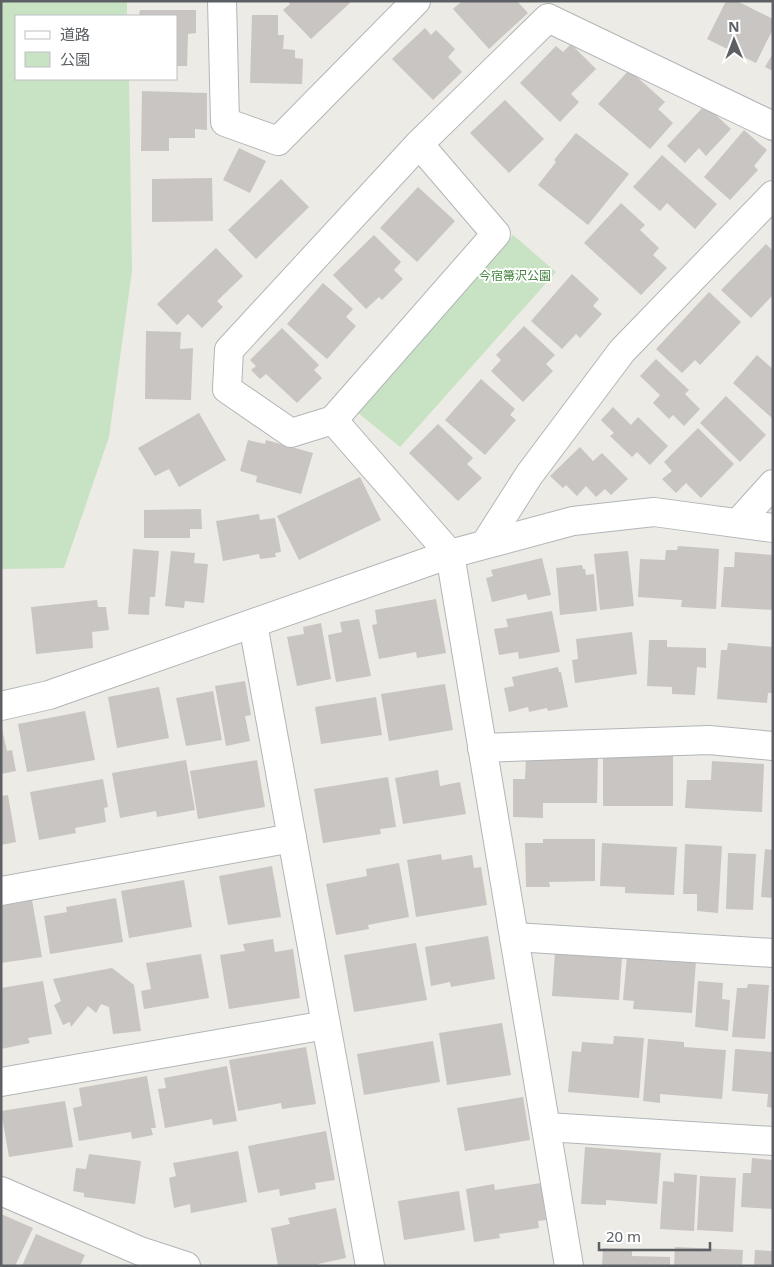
<svg xmlns="http://www.w3.org/2000/svg" width="774" height="1267" font-family="'Noto Sans','Noto Sans JP',sans-serif">
<rect width="100%" height="100%" fill="#edebe5"/>
<g fill="#c7e3c3">
<polygon points="1,1 127,1 127,16 16,16 16,79 129,79 132,271 109,437 64,568 1,569"/>
<polygon points="513,235 556,272 400,447 357,412"/>
</g>
<g fill="#c9c5c2">
<polygon points="288,1 352,1 311,39 283,10 290,4"/>
<polygon points="462,1 517,1 528,13 489,49 453,9"/>
<polygon points="726,1 737,1 773,19 773,29 756,63 707,39"/>
<polygon points="140,10 196,10 196,33 188,34 187,66 176,66 176,16 139,16"/>
<polygon points="252,15 278,15 278,35 284,35 283,49 295,50 295,58 303,59 302,84 250,83"/>
<polygon points="425,28 431,35 436,30 455,49 448,57 462,72 433,100 392,59"/>
<polygon points="571,44 596,69 571,94 579,102 560,122 520,83 556,46 563,52"/>
<polygon points="773,53 773,71 765,67"/>
<polygon points="629,70 665,102 658,109 673,123 650,149 598,104"/>
<polygon points="142,91 207,93 207,130 195,129 195,138 169,138 169,151 141,151"/>
<polygon points="505,100 544,139 509,173 470,133"/>
<polygon points="705,105 731,129 706,156 699,148 685,163 667,146"/>
<polygon points="744,130 767,150 754,166 758,170 730,200 704,177"/>
<polygon points="576,133 629,174 588,225 538,185 556,162 554,160"/>
<polygon points="239,148 266,161 250,193 223,180"/>
<polygon points="662,155 717,204 695,229 667,203 660,211 633,187"/>
<polygon points="212,178 213,221 152,222 152,179"/>
<polygon points="281,179 309,207 256,259 228,230"/>
<polygon points="418,187 455,221 417,262 380,228"/>
<polygon points="621,203 645,225 640,230 659,248 653,255 667,268 641,295 584,243"/>
<polygon points="374,235 401,262 394,270 403,279 382,300 379,297 366,309 333,275"/>
<polygon points="766,244 773,251 773,295 751,318 721,290"/>
<polygon points="216,248 243,276 217,301 223,307 202,328 188,314 177,325 157,304"/>
<polygon points="572,274 599,299 593,306 602,314 580,338 576,334 562,349 531,321"/>
<polygon points="323,283 353,309 346,317 356,326 327,359 287,324"/>
<polygon points="709,292 741,322 700,365 695,360 682,373 656,349"/>
<polygon points="524,326 555,355 546,364 553,371 523,402 491,371 501,360 496,355"/>
<polygon points="282,328 319,365 314,370 322,378 297,403 266,374 260,379 251,370 256,366 250,360"/>
<polygon points="146,331 181,332 180,349 193,348 191,400 145,399"/>
<polygon points="757,355 773,369 773,419 733,383"/>
<polygon points="656,359 689,390 685,394 700,409 684,426 673,415 669,419 653,403 660,395 640,376"/>
<polygon points="481,379 515,409 510,415 516,420 485,455 445,420"/>
<polygon points="726,396 766,435 740,462 700,423"/>
<polygon points="613,407 631,425 638,417 668,446 650,465 637,452 632,457 610,436 614,433 601,420"/>
<polygon points="199,413 226,460 179,487 169,469 155,476 138,448"/>
<polygon points="438,424 473,458 467,464 482,478 458,501 409,453"/>
<polygon points="698,428 734,464 701,498 686,483 676,493 662,479 672,471 664,462"/>
<polygon points="248,440 265,444 266,440 313,453 301,494 256,482 257,476 240,471"/>
<polygon points="580,447 593,461 602,453 628,479 611,495 605,489 596,497 586,486 577,496 566,485 563,488 550,476"/>
<polygon points="360,477 381,520 299,560 277,516"/>
<polygon points="201,509 202,529 190,529 190,538 144,538 144,510"/>
<polygon points="259,514 260,520 275,518 281,552 275,553 276,557 260,559 259,554 223,561 216,521"/>
<polygon points="678,546 719,549 716,609 681,607 682,600 638,597 640,559 665,560 666,550 677,550"/>
<polygon points="133,549 159,551 155,597 150,597 149,615 128,614"/>
<polygon points="171,551 195,553 194,563 208,564 204,603 185,601 184,608 165,606"/>
<polygon points="628,551 634,606 600,610 594,554"/>
<polygon points="735,552 773,555 773,610 721,607 724,567 734,567"/>
<polygon points="542,558 551,595 528,600 526,594 492,602 486,578 493,576 491,570"/>
<polygon points="582,565 583,569 585,569 586,575 594,574 597,611 560,615 556,568"/>
<polygon points="436,599 446,653 417,658 416,652 379,659 372,625 377,624 375,610"/>
<polygon points="97,600 98,607 106,607 109,630 92,632 93,648 36,654 31,607"/>
<polygon points="552,611 560,652 519,659 518,652 499,655 494,629 508,627 506,619"/>
<polygon points="359,619 371,676 336,682 328,635 342,632 340,622"/>
<polygon points="321,623 331,679 297,686 287,637 304,634 303,627"/>
<polygon points="632,632 637,674 575,683 572,660 578,659 576,639"/>
<polygon points="649,640 667,640 667,647 706,648 706,668 697,667 695,695 672,694 672,687 647,686"/>
<polygon points="728,643 773,647 773,693 768,693 767,703 717,699 721,650 727,650"/>
<polygon points="558,667 559,672 561,672 568,707 548,711 547,708 529,712 528,707 509,712 504,688 514,686 512,677"/>
<polygon points="245,681 251,715 245,716 250,741 226,746 215,686"/>
<polygon points="445,684 453,730 389,741 381,694"/>
<polygon points="159,687 169,738 117,748 108,697"/>
<polygon points="213,691 222,740 186,746 176,698"/>
<polygon points="376,697 382,735 321,744 315,707"/>
<polygon points="85,711 95,760 27,772 18,724"/>
<polygon points="1,725 7,751 12,750 16,771 1,774"/>
<polygon points="598,754 597,803 543,803 543,818 513,817 513,779 525,779 526,758"/>
<rect x="603" y="756" width="70" height="50"/>
<polygon points="186,760 195,810 157,817 156,811 120,818 112,773"/>
<polygon points="257,760 265,807 198,819 190,771"/>
<polygon points="712,761 764,764 762,812 685,808 687,780 711,780"/>
<polygon points="438,770 440,786 460,782 466,814 403,824 395,778"/>
<polygon points="388,777 396,827 380,829 381,834 323,843 314,789"/>
<polygon points="103,779 108,807 104,808 106,822 75,828 76,833 39,840 30,792"/>
<polygon points="8,795 16,842 1,845 1,796"/>
<polygon points="543,839 595,839 595,881 549,882 550,887 526,887 525,843 543,843"/>
<polygon points="602,843 677,847 674,895 625,893 625,887 600,886"/>
<polygon points="685,844 722,846 718,913 697,911 697,894 683,894"/>
<polygon points="765,849 773,850 773,898 761,897"/>
<polygon points="728,853 756,854 753,910 726,909"/>
<polygon points="441,854 442,860 472,855 474,868 481,867 487,905 416,917 407,860"/>
<polygon points="399,863 409,917 368,925 369,929 336,935 326,884 367,876 366,869"/>
<polygon points="272,866 281,917 228,925 219,876"/>
<polygon points="184,880 192,927 129,938 121,891"/>
<polygon points="116,898 123,942 50,954 44,916 67,912 66,907"/>
<polygon points="32,900 42,957 1,963 1,906"/>
<polygon points="488,936 495,979 451,987 450,982 431,986 425,947"/>
<polygon points="273,939 275,952 293,949 300,998 229,1009 220,955 245,951 243,944"/>
<polygon points="416,943 427,1000 354,1012 344,955"/>
<polygon points="555,953 622,957 619,1000 552,996"/>
<polygon points="201,954 209,998 144,1009 141,991 151,989 146,963"/>
<polygon points="627,956 696,961 692,1013 633,1009 634,1001 623,1000"/>
<polygon points="112,968 134,985 141,1031 113,1034 109,1007 101,1004 96,1013 88,1006 71,1027 70,1022 63,1025 54,1005 61,1001 53,979"/>
<polygon points="43,981 52,1034 28,1038 30,1043 1,1049 1,988"/>
<polygon points="698,981 723,983 722,999 730,1000 728,1031 695,1027"/>
<polygon points="748,984 769,985 765,1039 732,1037 737,988 747,988"/>
<polygon points="502,1023 511,1075 447,1085 439,1033"/>
<polygon points="614,1036 644,1038 639,1098 568,1092 572,1051 581,1052 582,1042 613,1044"/>
<polygon points="648,1039 684,1042 684,1047 726,1050 722,1099 660,1094 660,1103 643,1101"/>
<polygon points="433,1041 440,1082 364,1095 357,1054"/>
<polygon points="306,1047 316,1104 282,1109 281,1103 238,1111 229,1060"/>
<polygon points="735,1049 773,1052 773,1108 767,1107 768,1094 732,1091"/>
<polygon points="227,1066 237,1121 213,1125 212,1119 165,1128 158,1089 166,1088 164,1078"/>
<polygon points="147,1076 156,1128 151,1128 153,1135 132,1139 131,1132 79,1141 73,1108 82,1106 79,1088"/>
<polygon points="523,1097 530,1140 465,1151 457,1108"/>
<polygon points="65,1101 73,1147 9,1157 1,1111"/>
<polygon points="326,1131 335,1180 315,1183 316,1189 280,1196 279,1189 258,1193 248,1146"/>
<polygon points="585,1147 661,1153 657,1204 606,1200 606,1205 581,1204"/>
<polygon points="238,1151 247,1202 191,1213 190,1204 174,1208 169,1178 176,1176 173,1163"/>
<polygon points="89,1154 141,1161 135,1204 84,1197 84,1193 73,1191 76,1168 86,1169"/>
<polygon points="752,1158 773,1160 773,1209 741,1207 743,1173 751,1173"/>
<polygon points="674,1173 697,1175 694,1231 660,1229 663,1181 674,1182"/>
<polygon points="700,1176 736,1178 733,1232 697,1230"/>
<polygon points="541,1183 546,1220 538,1221 539,1228 499,1234 500,1238 474,1242 466,1189 494,1184 495,1190"/>
<polygon points="459,1191 465,1230 404,1240 398,1201"/>
<polygon points="336,1208 346,1258 318,1264 318,1266 278,1266 271,1228 290,1224 288,1218"/>
<polygon points="1,1214 33,1228 15,1266 1,1266"/>
<polygon points="36,1234 85,1255 80,1266 22,1266"/>
<polygon points="675,1247 743,1250 742,1266 674,1266"/>
<polygon points="603,1248 632,1249 632,1256 670,1257 670,1266 602,1266"/>
<polygon points="755,1250 773,1251 773,1266 754,1266"/>
</g>
<g fill="none" stroke-linecap="round" stroke-linejoin="round">
<g stroke="#b2b5b8" stroke-width="30">
<g id="minor">
<polyline points="222,1 225,122 278,141 416,1"/>
<polyline points="419,144 496,234 333,420 291,433 227,389 229,350 419,144 548,18 773,126"/>
<polyline points="333,420 450,554 569,1266"/>
<polyline points="738,523 773,484"/>
<polyline points="485,544 529,475 622,351 773,195"/>
<polyline points="253,624 370,1266"/>
<polyline points="1,706 49,695 450,554 573,521 654,512 773,528"/>
<polyline points="482,748 709,740 773,746"/>
<polyline points="1,891 292,838"/>
<polyline points="514,937 773,953"/>
<polyline points="1,1082 326,1025"/>
<polyline points="546,1127 773,1141"/>
<polyline points="1,1191 140,1251 186,1266"/>
</g>
</g>
<use href="#minor" stroke="#fff" stroke-width="28"/>
</g>
<g text-anchor="middle" dominant-baseline="central" stroke-width="4" stroke-linejoin="round" paint-order="stroke">
<g font-size="12" fill="#41823d" stroke="#fff">
<text x="515" y="275">今宿箒沢公園</text>
</g>
</g>
<rect width="774" height="1267" fill="none" stroke="#5c6064" stroke-width="5"/>
<rect x="15" y="15" width="162" height="65" fill="#ffffff" stroke="#bebfc1"/>
<rect x="25" y="31" width="25" height="8" fill="#ffffff" stroke="#bebfc1"/>
<text x="60" y="40" font-size="15" fill="#5c6064">道路</text>
<rect x="25" y="52" width="25" height="15" fill="#c7e3c3" stroke="#bebfc1"/>
<text x="60" y="65" font-size="15" fill="#5c6064">公園</text>
<g transform="translate(734 40) rotate(359)" stroke="#ffffff" stroke-width="4" paint-order="stroke">
<path d="M0-4L9 19L0 12L-9 19Z" fill="#5c6064"/>
<text y="-8" font-size="14" font-weight="bold" text-anchor="middle" fill="#5c6064">N</text>
</g>
<path d="M599 1242v8h111v-8" fill="none" stroke="#5c6064" stroke-width="2.5"/>
<text x="606" y="1242" font-size="15" fill="#5c6064" stroke="#ffffff" stroke-width="4" paint-order="stroke">20 m</text>
</svg>
